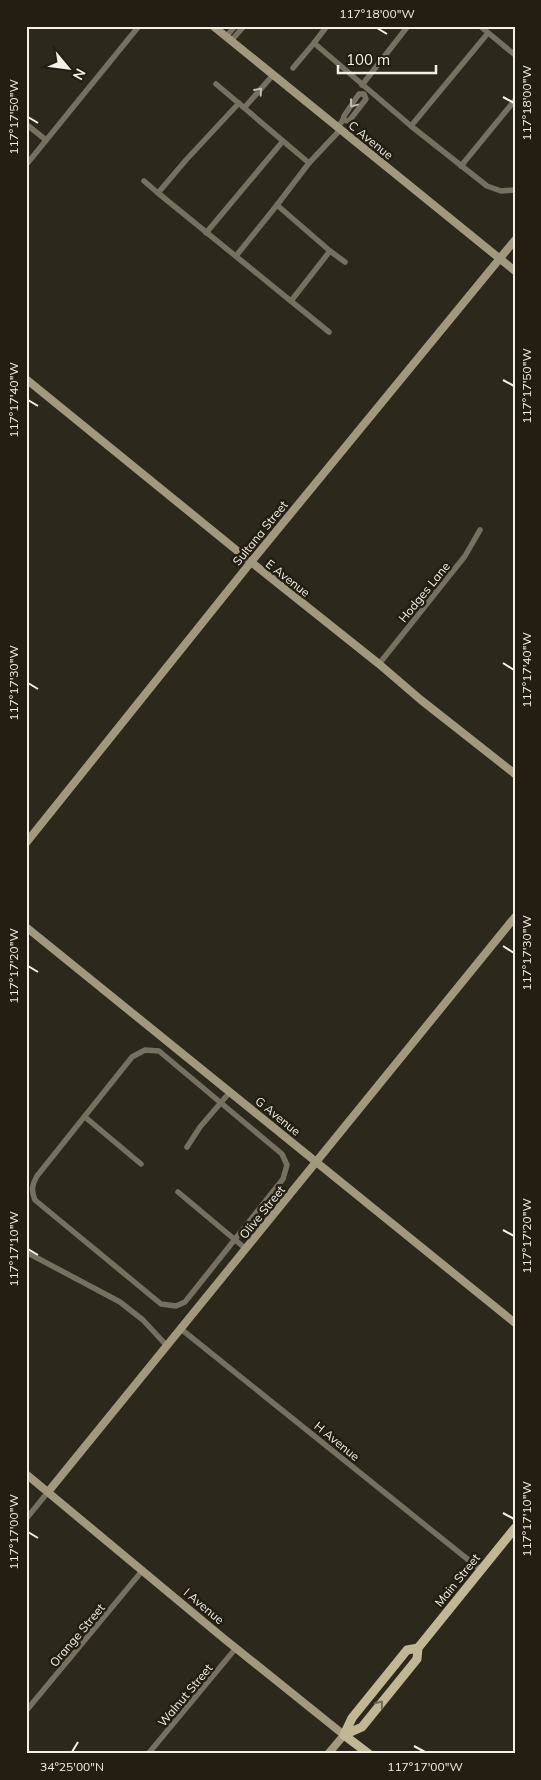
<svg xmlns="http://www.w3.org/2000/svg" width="541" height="1780" font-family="Mulish,sans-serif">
<rect width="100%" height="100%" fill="#2c281b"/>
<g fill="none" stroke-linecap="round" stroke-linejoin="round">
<g stroke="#75705f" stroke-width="5.5">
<polyline points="327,26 314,43 411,126 487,186 501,191 515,190"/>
<polyline points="480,26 515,55"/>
<polyline points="226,37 235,26"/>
<polyline points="231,41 244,26"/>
<polyline points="293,68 314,43"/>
<polyline points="216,84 309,163"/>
<polyline points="362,85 408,26"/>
<polyline points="245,107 273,75"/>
<polyline points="26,124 46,140"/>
<polyline points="411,126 488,33"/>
<polyline points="337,128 343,120 344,116 359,94 364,94 366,99 349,121 343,120"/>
<polyline points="26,165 139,26"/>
<polyline points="461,166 515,100"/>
<polyline points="144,181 158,193 186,160 239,103"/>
<polyline points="158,193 329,332"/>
<polyline points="277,205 309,163 340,130"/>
<polyline points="206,233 283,141"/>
<polyline points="236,256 277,205 330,251"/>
<polyline points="291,301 330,251 345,262"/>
<polyline points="379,664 465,556 480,530"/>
<path d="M145 1050 159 1051 282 1154 287 1165 283 1179 185 1302 176 1306 161 1304 35 1200C31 1191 32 1185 37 1176L132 1057Z"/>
<polyline points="85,1117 141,1164"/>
<polyline points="187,1147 200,1127 230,1092"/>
<polyline points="178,1192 246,1249"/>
<polyline points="26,1252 120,1302 143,1320 167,1346"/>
<polyline points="181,1329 481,1570"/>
<polyline points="26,1519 48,1492"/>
<polyline points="26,1711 142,1571"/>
<polyline points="148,1754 236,1648"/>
</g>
<g stroke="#a1987d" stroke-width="8">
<polyline points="213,26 515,271"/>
<polyline points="26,379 251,562 379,664 421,700 515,774"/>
<polyline points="26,843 251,562 515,240"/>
<polyline points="26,927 515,1323"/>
<polyline points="26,1474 222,1637 344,1735 328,1754"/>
<polyline points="48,1492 515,917"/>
</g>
<g stroke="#c2b795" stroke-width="9">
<polyline points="344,1735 362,1727 417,1659 418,1648 515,1528"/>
<polyline points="344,1735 352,1718 407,1650 418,1648"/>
<polyline points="344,1735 369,1754"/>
</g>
</g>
<defs><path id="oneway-chevron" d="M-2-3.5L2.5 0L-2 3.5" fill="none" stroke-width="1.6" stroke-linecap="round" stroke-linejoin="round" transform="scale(1.25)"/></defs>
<g stroke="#c0bdb1">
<use href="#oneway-chevron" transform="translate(259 91) rotate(-49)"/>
<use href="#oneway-chevron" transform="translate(353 104) rotate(127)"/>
</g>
<use stroke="#726a53" href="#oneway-chevron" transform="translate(380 1704) rotate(-51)"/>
<path fill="none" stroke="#f2f0e7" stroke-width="2" d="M377 28 387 34M503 97 514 103M28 117 38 123M503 380 514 386M28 400 38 406M503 663 514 670M28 683 38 689M503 946 514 953M28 966 38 972M503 1230 514 1236M28 1249 38 1255M503 1513 514 1519M28 1532 38 1538M414 1746 425 1752M72 1752 78 1742"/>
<g text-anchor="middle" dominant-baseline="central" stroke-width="5" stroke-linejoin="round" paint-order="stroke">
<g font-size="12" fill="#f2f0e7" stroke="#231e11">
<text transform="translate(371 140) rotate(39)">C Avenue</text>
<text transform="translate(260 533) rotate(-51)">Sultana Street</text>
<text transform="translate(288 578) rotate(38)">E Avenue</text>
<text transform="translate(424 592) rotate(-51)">Hodges Lane</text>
<text transform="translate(278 1116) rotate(39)">G Avenue</text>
<text transform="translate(262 1212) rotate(-51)">Olive Street</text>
<text transform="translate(337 1441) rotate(39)">H Avenue</text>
<text transform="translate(457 1580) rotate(-51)">Main Street</text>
<text transform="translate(204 1606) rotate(40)">I Avenue</text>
<text transform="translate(77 1635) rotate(-50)">Orange Street</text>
<text transform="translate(185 1695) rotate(-50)">Walnut Street</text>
</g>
</g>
<rect width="541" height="1780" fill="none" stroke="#231e11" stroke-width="55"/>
<g transform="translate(68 68) rotate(119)" stroke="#231e11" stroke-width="4" paint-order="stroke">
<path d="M0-4L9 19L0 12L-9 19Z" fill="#f2f0e7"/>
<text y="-8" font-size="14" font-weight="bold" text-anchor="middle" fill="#f2f0e7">N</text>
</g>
<path d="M338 65v8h98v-8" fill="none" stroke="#f2f0e7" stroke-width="2.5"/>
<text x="346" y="65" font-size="15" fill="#f2f0e7" stroke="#231e11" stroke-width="4" paint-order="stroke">100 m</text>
<rect x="28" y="28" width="486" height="1724" fill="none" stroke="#f2f0e7" stroke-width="2"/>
<g font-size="12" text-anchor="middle" fill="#f2f0e7">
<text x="377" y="18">117°18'00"W</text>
<text transform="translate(527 103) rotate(-90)" y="4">117°18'00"W</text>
<text transform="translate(14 117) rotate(-90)" y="4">117°17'50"W</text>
<text transform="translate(527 386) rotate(-90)" y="4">117°17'50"W</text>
<text transform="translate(14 400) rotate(-90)" y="4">117°17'40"W</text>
<text transform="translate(527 670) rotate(-90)" y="4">117°17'40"W</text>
<text transform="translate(14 683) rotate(-90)" y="4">117°17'30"W</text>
<text transform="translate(527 953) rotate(-90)" y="4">117°17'30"W</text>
<text transform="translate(14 966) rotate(-90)" y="4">117°17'20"W</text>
<text transform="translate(527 1236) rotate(-90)" y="4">117°17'20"W</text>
<text transform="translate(14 1249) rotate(-90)" y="4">117°17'10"W</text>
<text transform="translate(527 1519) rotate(-90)" y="4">117°17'10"W</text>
<text transform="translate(14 1532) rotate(-90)" y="4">117°17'00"W</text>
<text x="72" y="1771">34°25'00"N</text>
<text x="425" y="1771">117°17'00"W</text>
</g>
</svg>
